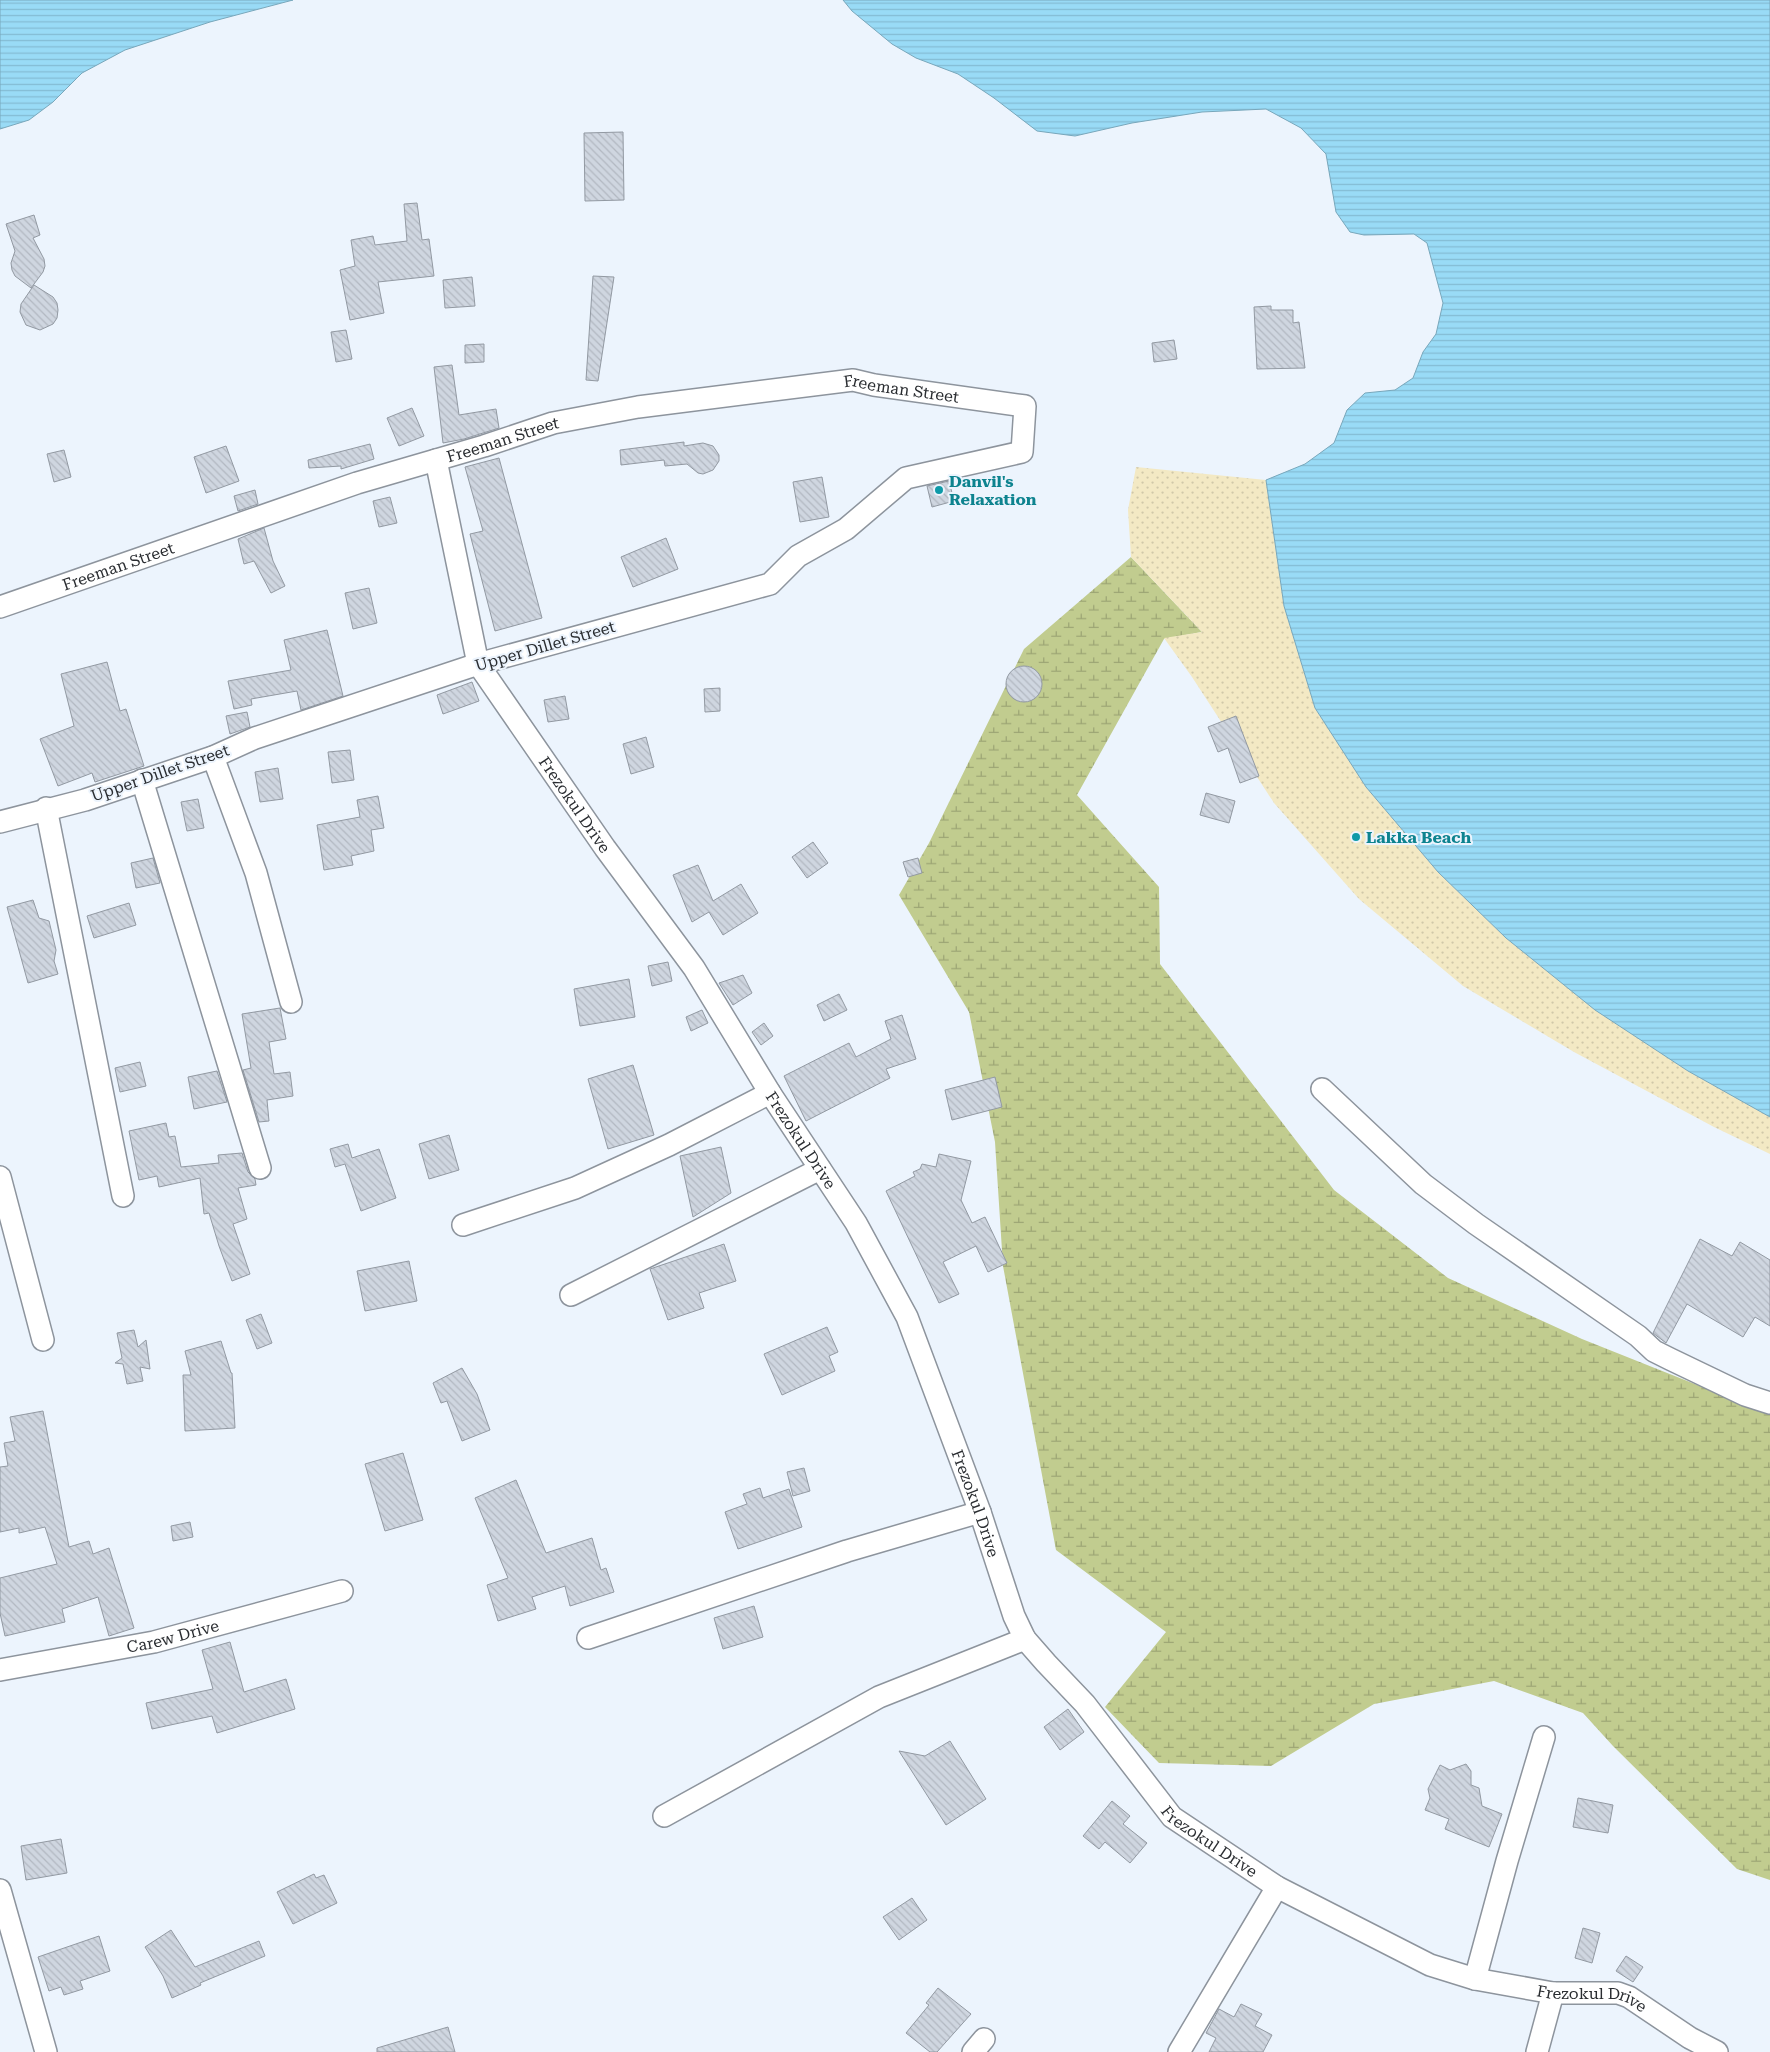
<svg xmlns="http://www.w3.org/2000/svg" width="1770" height="2052" font-family="'Roboto Serif',serif">
<defs>
<pattern id="wetland-marsh" width="20" height="14" patternUnits="userSpaceOnUse" patternTransform="scale(1.25)"><rect width="20" height="14" fill="#c1cc8f"/><path d="M1 5h8M5 5V1M11 12h8M15 12V8" fill="none" stroke="#9da675"/></pattern>
<pattern id="sand-dots" width="8" height="8" patternUnits="userSpaceOnUse" patternTransform="scale(1.25)"><rect width="8" height="8" fill="#f3e9c4"/><path d="M2 2h.1M6 6h.1" fill="none" stroke="#d0c8a9" stroke-width="1.8" stroke-linecap="round"/></pattern>
<pattern id="water-rules" width="6" height="5" patternUnits="userSpaceOnUse" patternTransform="scale(1.25)"><rect width="6" height="5" fill="#99dbf6"/><path d="M0 2.5h6" fill="none" stroke="#84bcd3"/></pattern>
<pattern id="building-back-hatch" width="6" height="6" patternUnits="userSpaceOnUse" patternTransform="scale(1.25)"><rect width="6" height="6" fill="#cfd6e0"/><path d="M-1 5l2 2M0 0l6 6M5-1l2 2" fill="none" stroke="#b2b8c1"/></pattern>
</defs>
<rect width="100%" height="100%" fill="#ecf4fd"/>
<polygon fill="url(#wetland-marsh)" points="1131,557 1202,632 1164,639 1077,795 1159,887 1160,964 1334,1190 1448,1278 1582,1339 1770,1414 1770,1880 1737,1869 1613,1746 1583,1713 1494,1681 1374,1704 1271,1766 1159,1763 1105,1707 1166,1632 1056,1550 1003,1266 995,1142 969,1012 899,895 929,843 1024,649"/>
<polygon fill="url(#sand-dots)" points="1136,467 1266,480 1284,606 1315,708 1366,787 1438,872 1506,938 1595,1010 1688,1071 1770,1117 1770,1154 1714,1127 1574,1052 1463,986 1359,899 1274,803 1192,677 1164,638 1202,632 1131,557 1128,510"/>
<g fill="url(#water-rules)" stroke="#78a7bb">
<polygon points="0,0 293,0 210,22 125,50 82,73 53,102 29,120 0,129"/>
<polygon points="843,0 1770,0 1770,1117 1688,1071 1595,1010 1506,938 1438,872 1366,787 1315,708 1284,606 1266,480 1305,464 1334,443 1347,410 1365,393 1395,390 1413,378 1423,352 1436,334 1443,303 1427,243 1414,234 1364,235 1350,232 1336,212 1326,154 1301,128 1266,109 1202,112 1132,123 1075,136 1037,131 994,98 958,74 916,58 892,44 852,11"/>
</g>
<g fill="url(#building-back-hatch)" stroke="#9299a2">
<polygon points="623,132 624,200 585,201 584,133"/>
<polygon points="417,203 422,240 429,239 434,276 378,282 384,313 350,320 340,270 355,266 351,240 373,236 375,245 407,241 404,204"/>
<polygon points="34,215 40,235 33,238 44,259 45,266 43,272 31,288 15,276 12,270 11,263 15,251 6,224"/>
<polygon points="593,276 614,277 598,381 586,380"/>
<polygon points="472,277 475,306 445,308 443,280"/>
<polygon points="34,285 53,297 57,303 58,310 57,318 53,324 40,330 26,325 20,312 21,304"/>
<polygon points="1271,306 1271,310 1293,310 1293,323 1299,322 1305,368 1257,369 1254,307"/>
<polygon points="346,330 352,359 336,362 331,332"/>
<polygon points="1174,340 1177,359 1154,362 1152,343"/>
<polygon points="484,344 484,362 465,363 465,345"/>
<polygon points="452,365 459,415 496,409 499,428 464,439 443,443 434,367"/>
<polygon points="412,408 424,436 399,446 387,418"/>
<polygon points="684,442 684,446 703,443 713,446 719,455 719,461 713,470 703,474 698,473 687,464 665,466 664,460 621,465 620,450"/>
<polygon points="370,444 374,459 341,469 341,466 309,468 308,460"/>
<polygon points="226,446 239,481 206,493 194,457"/>
<polygon points="64,450 71,477 54,482 47,454"/>
<polygon points="499,458 542,618 495,631 470,534 483,531 465,467"/>
<polygon points="822,477 829,517 800,522 793,482"/>
<polygon points="949,481 954,501 932,507 927,486"/>
<polygon points="255,490 258,504 238,511 234,496"/>
<polygon points="390,497 397,523 379,527 373,501"/>
<polygon points="264,528 273,561 285,586 271,593 254,561 244,564 238,539"/>
<polygon points="666,538 678,569 633,587 621,557"/>
<polygon points="369,588 377,623 353,629 345,593"/>
<polygon points="327,630 343,696 301,710 297,691 251,699 252,705 234,709 228,681 291,670 284,640"/>
<polygon points="107,662 120,711 126,709 144,766 95,782 92,773 58,786 40,739 74,726 61,674"/>
<circle cx="1024" cy="684" r="18"/>
<polygon points="472,682 479,701 443,714 437,695"/>
<polygon points="720,688 720,711 705,712 704,689"/>
<polygon points="565,696 569,719 548,722 544,700"/>
<polygon points="247,712 250,727 230,734 226,716"/>
<polygon points="1236,716 1259,776 1240,783 1228,748 1218,752 1208,727"/>
<polygon points="646,737 654,767 631,774 623,744"/>
<polygon points="350,750 354,780 332,783 328,752"/>
<polygon points="278,768 283,799 260,802 255,772"/>
<polygon points="1206,793 1235,801 1229,823 1200,815"/>
<polygon points="378,796 384,828 371,830 374,851 351,856 353,865 324,870 317,825 360,817 357,800"/>
<polygon points="198,799 204,828 187,831 181,802"/>
<polygon points="813,842 828,863 807,878 792,857"/>
<polygon points="153,858 160,883 136,888 131,863"/>
<polygon points="918,858 922,873 908,877 903,862"/>
<polygon points="698,865 713,901 741,884 758,913 723,935 709,912 692,922 673,875"/>
<polygon points="33,900 39,918 49,921 56,950 54,961 58,974 28,983 7,907"/>
<polygon points="129,903 136,925 94,938 87,916"/>
<polygon points="668,962 672,981 652,986 648,966"/>
<polygon points="743,975 752,993 733,1005 719,983"/>
<polygon points="629,979 635,1017 580,1026 574,989"/>
<polygon points="839,994 847,1010 824,1021 817,1005"/>
<polygon points="280,1008 286,1039 269,1042 274,1074 290,1072 293,1096 267,1100 269,1121 259,1122 243,1070 251,1068 242,1014"/>
<polygon points="702,1010 708,1023 691,1031 686,1017"/>
<polygon points="902,1015 916,1059 886,1069 890,1078 806,1121 784,1076 849,1043 856,1057 891,1039 885,1021"/>
<polygon points="764,1023 773,1036 761,1045 752,1032"/>
<polygon points="140,1062 146,1086 120,1092 115,1068"/>
<polygon points="633,1065 654,1135 608,1149 588,1079"/>
<polygon points="217,1071 227,1102 194,1109 188,1077"/>
<polygon points="995,1077 1002,1107 952,1120 945,1090"/>
<polygon points="166,1123 169,1137 175,1136 181,1167 219,1163 218,1155 242,1153 248,1172 255,1179 256,1185 238,1188 247,1219 233,1224 250,1274 232,1281 219,1246 209,1213 204,1214 200,1178 159,1187 157,1176 139,1180 129,1131"/>
<polygon points="449,1135 459,1170 429,1179 419,1144"/>
<polygon points="348,1144 352,1158 379,1149 396,1198 361,1211 345,1164 335,1167 330,1149"/>
<polygon points="721,1147 731,1193 693,1217 680,1156"/>
<polygon points="939,1154 971,1161 961,1200 972,1223 985,1217 1007,1263 988,1272 976,1246 943,1262 959,1294 939,1303 886,1191 915,1176 913,1172 920,1169 922,1164 936,1167"/>
<polygon points="1700,1239 1732,1256 1740,1242 1770,1260 1770,1326 1755,1317 1743,1337 1687,1304 1666,1343 1653,1333"/>
<polygon points="724,1244 736,1281 699,1293 704,1308 668,1320 650,1269"/>
<polygon points="409,1261 417,1301 365,1311 357,1271"/>
<polygon points="261,1314 272,1343 257,1349 246,1320"/>
<polygon points="827,1327 838,1352 829,1356 835,1371 782,1395 764,1354"/>
<polygon points="134,1330 138,1347 146,1340 150,1369 140,1367 143,1381 127,1384 123,1364 115,1363 122,1358 117,1333"/>
<polygon points="221,1341 231,1373 232,1373 235,1428 185,1431 183,1375 191,1375 185,1351"/>
<polygon points="462,1368 477,1394 490,1430 462,1441 447,1401 441,1403 433,1383"/>
<polygon points="43,1411 69,1547 89,1541 93,1554 109,1548 134,1628 109,1636 98,1597 62,1609 65,1622 5,1636 0,1613 0,1578 57,1564 45,1527 19,1533 19,1528 0,1532 0,1467 8,1466 4,1443 15,1441 10,1417"/>
<polygon points="403,1453 423,1520 385,1531 365,1464"/>
<polygon points="804,1468 810,1491 793,1496 787,1472"/>
<polygon points="516,1480 546,1553 592,1538 601,1570 606,1568 614,1592 570,1606 565,1586 532,1597 536,1609 498,1621 487,1585 508,1578 475,1498"/>
<polygon points="760,1488 763,1498 789,1489 802,1527 738,1549 725,1512 747,1504 743,1494"/>
<polygon points="190,1522 193,1537 173,1541 171,1526"/>
<polygon points="754,1606 763,1637 723,1649 714,1618"/>
<polygon points="230,1642 244,1692 286,1679 295,1709 217,1733 212,1716 152,1729 146,1703 213,1689 202,1650"/>
<polygon points="1068,1709 1084,1732 1060,1750 1044,1727"/>
<polygon points="950,1741 986,1799 946,1825 899,1751 925,1756"/>
<polygon points="1466,1764 1471,1771 1471,1785 1479,1788 1482,1806 1502,1814 1489,1847 1445,1829 1449,1819 1425,1810 1430,1798 1428,1789 1440,1765 1450,1770"/>
<polygon points="1578,1798 1613,1805 1608,1833 1573,1827"/>
<polygon points="1112,1801 1130,1816 1123,1824 1147,1843 1130,1863 1105,1842 1099,1849 1083,1836"/>
<polygon points="61,1839 67,1873 26,1880 21,1846"/>
<polygon points="314,1874 316,1878 324,1875 337,1903 293,1924 277,1892"/>
<polygon points="912,1898 927,1920 899,1940 883,1917"/>
<polygon points="1583,1928 1600,1933 1592,1963 1575,1958"/>
<polygon points="171,1930 195,1967 259,1941 265,1956 200,1983 201,1985 172,1998 163,1976 145,1947"/>
<polygon points="99,1936 110,1971 80,1981 83,1989 64,1995 61,1987 49,1991 38,1957"/>
<polygon points="1626,1956 1643,1967 1633,1982 1616,1971"/>
<polygon points="938,1988 971,2014 937,2052 930,2052 906,2033 929,2005 926,2003"/>
<polygon points="1241,2004 1262,2014 1255,2026 1272,2035 1263,2052 1209,2052 1216,2038 1206,2033 1219,2009 1234,2017"/>
<polygon points="448,2027 455,2052 377,2052 377,2048"/>
</g>
<g fill="none" stroke-linecap="round" stroke-linejoin="round">
<g stroke="#8d949d" stroke-width="24">
<g id="minor">
<path id="s1" d="M436 460 478 664 605 848 694 968 770 1093 856 1223 907 1317 980 1512 1014 1616 1025 1639 1046 1663 1085 1704 1172 1817 1277 1887 1430 1965 1475 1979 1553 1993H1618L1629 1997 1690 2038 1717 2052"/>
<path id="s2" d="M0 607 357 483 484 446 553 423 638 407 853 380 874 385 1025 406 1022 452 906 478 846 529 798 556 770 584 478 664 255 738 213 757 85 800 0 822"/>
<polyline points="213,757 256,873 291,1002"/>
<polyline points="142,780 260,1168"/>
<polyline points="46,808 123,1196"/>
<polyline points="1322,1089 1423,1184 1476,1224 1638,1336 1654,1351 1670,1359 1745,1395 1770,1403"/>
<polyline points="0,1177 43,1340"/>
<polyline points="463,1225 575,1188 669,1145 770,1093"/>
<polyline points="571,1295 820,1169"/>
<polyline points="588,1638 847,1551 980,1512"/>
<path id="s3" d="M0 1670 154 1642 342 1591"/>
<polyline points="664,1816 879,1697 1025,1639"/>
<polyline points="0,1890 46,2052"/>
<polyline points="1475,1979 1507,1861 1544,1737"/>
<polyline points="973,2052 984,2039"/>
<polyline points="1179,2052 1277,1887"/>
<polyline points="1537,2052 1553,1993"/>
</g>
</g>
<use href="#minor" stroke="#fff" stroke-width="21"/>
</g>
<g fill="#0f9aa8" stroke="#ecf4fd" stroke-width="2">
<circle cx="939" cy="490" r="5"/>
<circle cx="1356" cy="837" r="5"/>
</g>
<g text-anchor="middle" dominant-baseline="central" stroke-width="4" stroke-linejoin="round" paint-order="stroke">
<g font-size="16" fill="#2a2d31" stroke="#ecf4fd">
<text stroke="none"><textPath href="#s2" startOffset="935">Freeman Street</textPath></text>
<text stroke="none"><textPath href="#s2" startOffset="530">Freeman Street</textPath></text>
<text stroke="none"><textPath href="#s2" startOffset="125">Freeman Street</textPath></text>
<text transform="translate(545 646) rotate(-16)">Upper Dillet Street</text>
<text transform="translate(160 773) rotate(-19)">Upper Dillet Street</text>
<text stroke="none"><textPath href="#s1" startOffset="379">Frezokul Drive</textPath></text>
<text stroke="none"><textPath href="#s1" startOffset="784">Frezokul Drive</textPath></text>
<text stroke="none"><textPath href="#s1" startOffset="1189">Frezokul Drive</textPath></text>
<text stroke="none"><textPath href="#s3" startOffset="176">Carew Drive</textPath></text>
<text stroke="none"><textPath href="#s1" startOffset="1609">Frezokul Drive</textPath></text>
<text stroke="none"><textPath href="#s1" startOffset="2029">Frezokul Drive</textPath></text>
</g>
<g font-size="16" font-weight="bold" fill="#0d838f" stroke="#ecf4fd" text-anchor="start">
<text x="949" y="481">Danvil's<tspan x="949" dy="18">Relaxation</tspan></text>
<text x="1366" y="837">Lakka Beach</text>
</g>
</g>
</svg>
